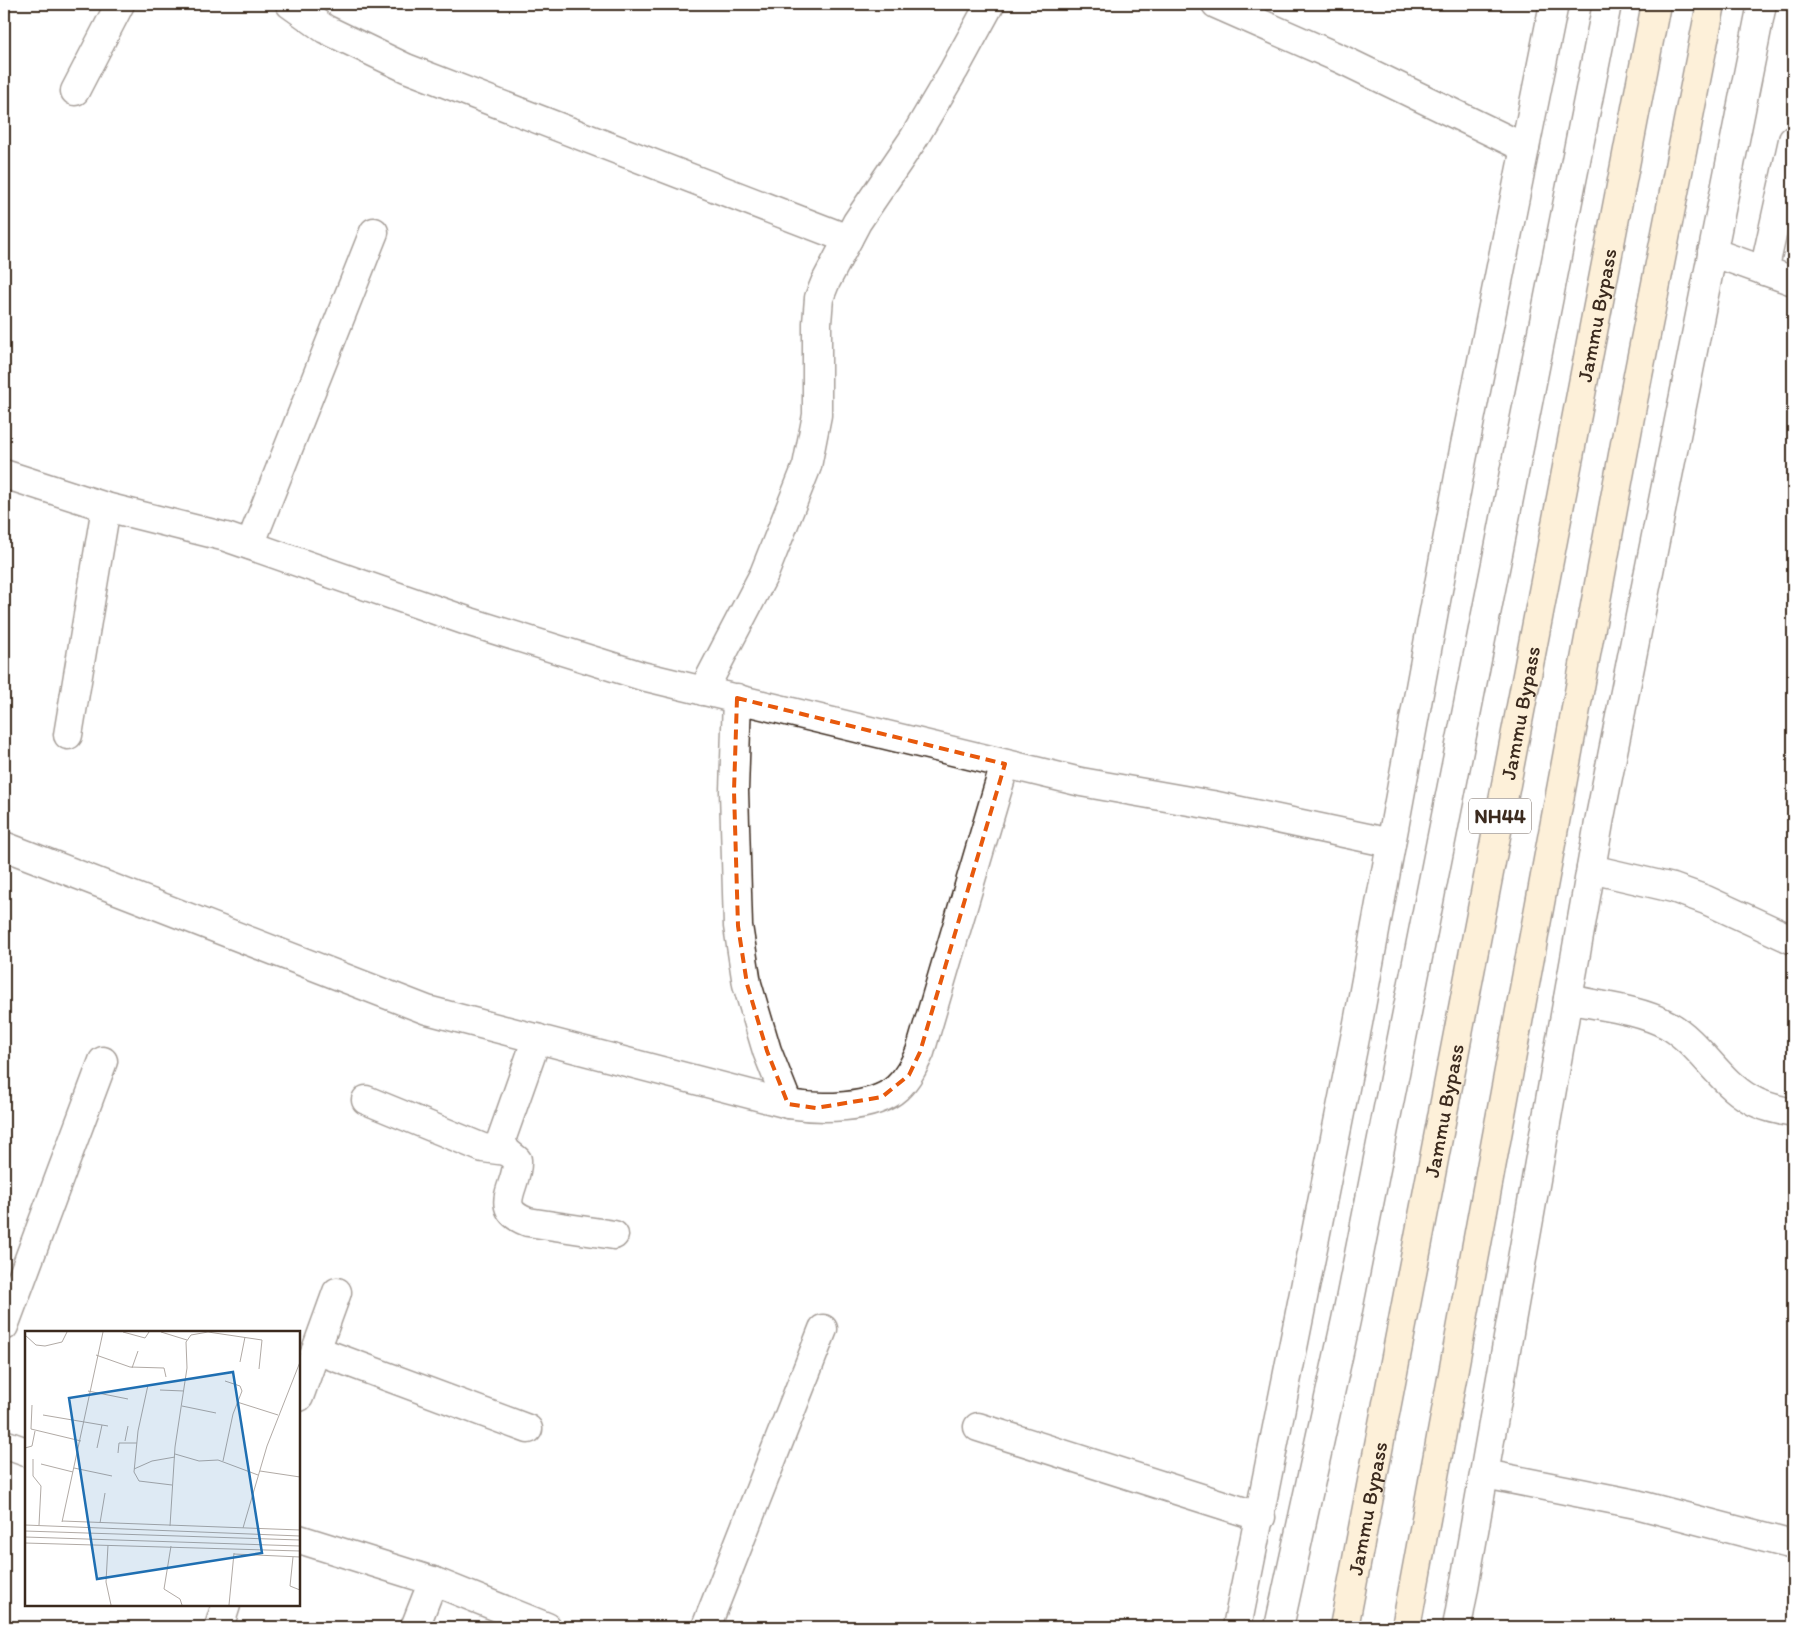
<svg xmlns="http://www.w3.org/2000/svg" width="1797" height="1631" font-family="Itim,sans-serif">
<rect width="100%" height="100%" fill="#fff"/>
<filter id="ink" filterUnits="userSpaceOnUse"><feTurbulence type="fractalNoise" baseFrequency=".02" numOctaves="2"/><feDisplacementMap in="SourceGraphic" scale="10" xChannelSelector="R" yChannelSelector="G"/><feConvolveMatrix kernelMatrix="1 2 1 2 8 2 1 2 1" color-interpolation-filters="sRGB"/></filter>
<g filter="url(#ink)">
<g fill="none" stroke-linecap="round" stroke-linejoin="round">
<g stroke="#3b2a1e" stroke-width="31">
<g id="minor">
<polyline points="290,4 325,29 406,68 848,239"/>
<polyline points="1216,4 1341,59 1525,148"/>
<polyline points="75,91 120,4"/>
<polyline points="1712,252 1793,281"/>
<polyline points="1764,271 1793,140"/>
<polyline points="4,474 106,507 226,537 470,622 642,676 1081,782 1212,805 1391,843"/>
<polyline points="250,545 374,232"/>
<polyline points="703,691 764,574 807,466 817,415 817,323 819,298 825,283 857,222 914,138 954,70 990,4"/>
<polyline points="737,698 734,791 738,926 747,984 767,1051 788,1104"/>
<polyline points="68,735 106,507"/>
<path d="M4 846 427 1010 788 1104C818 1109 873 1110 897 1088 908 1078 914 1065 920 1052L1005 764"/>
<polyline points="1591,869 1673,888 1706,900 1793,940"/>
<path d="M1568 999C1600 1006 1638 1009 1668 1025 1700 1043 1718 1081 1750 1099 1763 1107 1779 1110 1793 1113"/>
<path d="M537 1038 501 1140 506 1151 517 1160C519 1186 490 1208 528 1222L614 1235"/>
<polyline points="366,1100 483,1148 506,1151"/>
<polyline points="4,1326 103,1061"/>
<polyline points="316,1350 528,1429"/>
<polyline points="299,1397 337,1292"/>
<polyline points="978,1427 1261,1517"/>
<polyline points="4,1444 26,1452"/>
<polyline points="1485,1474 1636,1504 1793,1545"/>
<polyline points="299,1539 433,1581 547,1627"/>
<polyline points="219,1627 226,1605"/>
<polyline points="415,1627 433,1581"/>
<polyline points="706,1627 823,1329"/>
<polyline points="1237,1627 1358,1023 1462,460 1554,4"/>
<polyline points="1279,1627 1346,1320 1607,4"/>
<polyline points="1457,1627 1600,817 1762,4"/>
</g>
</g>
<g stroke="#3b2a1e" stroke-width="31">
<g id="highway">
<path id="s1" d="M1344 1627 1656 4"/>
<polyline points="1406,1627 1632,406 1711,4"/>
</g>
</g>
<use href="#minor" stroke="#fff" stroke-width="28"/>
<use href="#highway" stroke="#faddab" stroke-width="28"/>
</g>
</g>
<path d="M0 0H1797V1631H0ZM737 698 1005 764 920 1052 909 1075 882 1097 816 1108 788 1104 767 1051 747 984 738 926 734 791Z" fill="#fff" fill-opacity=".55" fill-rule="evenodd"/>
<path fill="none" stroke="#e8590c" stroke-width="4" stroke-dasharray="10 6" stroke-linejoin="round" d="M737 698 1005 764 920 1052 909 1075 882 1097 816 1108 788 1104 767 1051 747 984 738 926 734 791Z"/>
<g text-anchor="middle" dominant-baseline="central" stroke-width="5" stroke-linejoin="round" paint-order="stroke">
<rect fill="#fff" stroke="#766a62" stroke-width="1" x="1469" y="798.5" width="62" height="35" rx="4"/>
<g font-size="20" font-weight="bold" fill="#3b2a1e">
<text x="1500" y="816">NH44</text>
</g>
<g font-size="21" fill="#3b2a1e" stroke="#fff">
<text stroke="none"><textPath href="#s1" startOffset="1336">Jammu Bypass</textPath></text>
<text stroke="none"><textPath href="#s1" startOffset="931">Jammu Bypass</textPath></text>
<text stroke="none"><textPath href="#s1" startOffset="526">Jammu Bypass</textPath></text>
<text stroke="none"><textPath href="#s1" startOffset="121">Jammu Bypass</textPath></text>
</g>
</g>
<g transform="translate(25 1331)">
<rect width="275" height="275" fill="#fff"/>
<path fill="none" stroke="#b1aaa5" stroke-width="1" d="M98 1 120 7 124 1M136 1 162 9M183 1 237 9 234 38M0 4 11 14 20 15 37 11 42 1M71 24 105 36 139 37 141 46M215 31 220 6M107 37 113 20M123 54 113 100 109 141 114 150 147 154M135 59 159 60M63 60 103 68M212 71 253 84M7 74 6 98 56 110M157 75 191 82M18 84 83 95M100 110 103 95M0 117 7 115 10 100M72 117 77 94M93 122 94 112H112M150 123 174 130 193 129 233 144M8 128V145L16 155 14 194M198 130 208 83 217 60 215 55 200 50M16 133 48 141M49 137 87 145M109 138 127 130 150 126M235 140 275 146M37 190 275 199M37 191 78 1M75 192 80 162M0 194 275 205M145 195 150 116 162 37 161 11 166 4 183 1M218 197 242 115 275 31M0 200 275 209M0 206 275 215M0 212 275 220M83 214 81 251 86 274M146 215 139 258 155 268 157 274M209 223 275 226M268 226 265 255 275 259M204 274 209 222"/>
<path fill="#1f6fb2" fill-opacity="0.15" stroke="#1f6fb2" stroke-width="2.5" d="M208 41 237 222 72 248 44 67Z"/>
<rect width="275" height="275" fill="none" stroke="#3b2a1e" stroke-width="2.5"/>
</g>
<rect width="1797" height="1631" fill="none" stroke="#fff" stroke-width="20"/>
<rect x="10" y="10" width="1777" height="1611" fill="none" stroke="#3b2a1e" stroke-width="2" filter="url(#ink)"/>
</svg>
